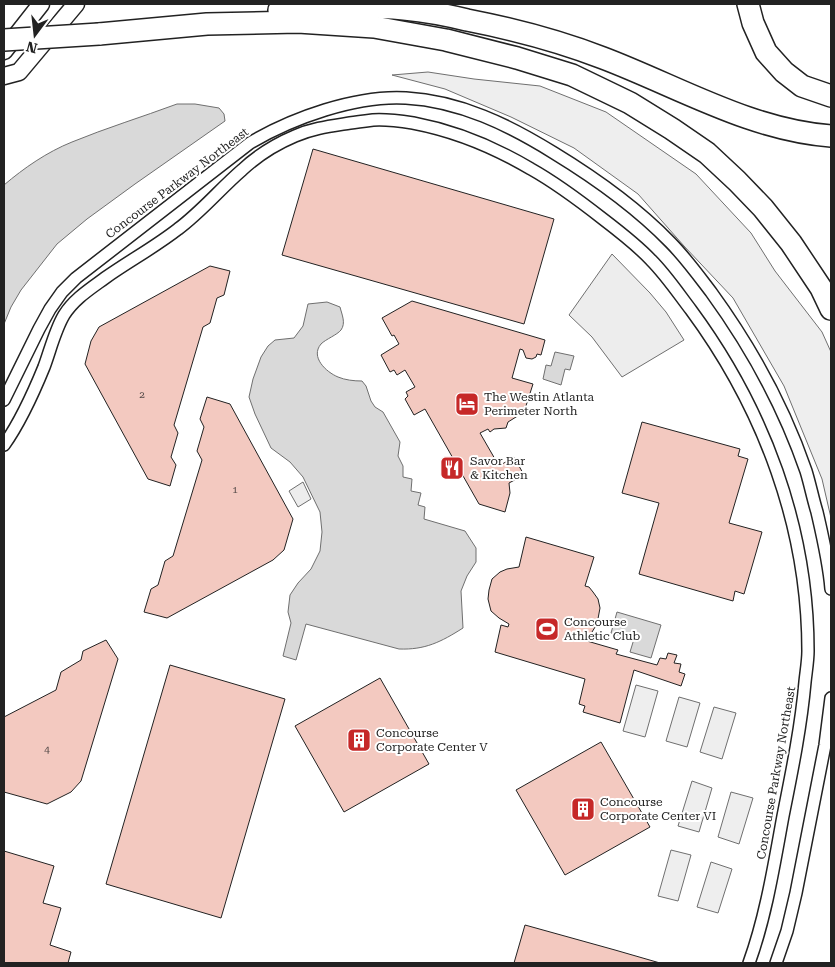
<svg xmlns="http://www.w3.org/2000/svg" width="835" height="967" font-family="'Roboto Serif',serif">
<rect width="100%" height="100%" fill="#fff"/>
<g fill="#eee" stroke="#6f6f6f">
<polygon points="428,72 474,79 540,86 606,112 696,174 751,233 775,271 822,332 831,352 831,518 822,479 784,386 733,298 684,246 638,194 574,148 511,117 445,89 392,75"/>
<polygon points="636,685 658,691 645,737 623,731"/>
<polygon points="679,697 700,703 687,747 666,741"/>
<polygon points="714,707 736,713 722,759 700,752"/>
<polygon points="692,781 712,788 699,832 678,826"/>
<polygon points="731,792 753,798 739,844 718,837"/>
<polygon points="671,850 691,855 678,901 658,896"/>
<polygon points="711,862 732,869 718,913 697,907"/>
</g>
<g fill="#ededed" stroke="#6f6f6f">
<polygon points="612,254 650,293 666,312 684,340 622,377 592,337 569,315"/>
<polygon points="303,482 311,499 298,507 289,491"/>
</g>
<g fill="#d9d9d9" stroke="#6f6f6f">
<path d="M177 104H195L219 108 224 114 225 121 135 184 87 219 57 244 21 290 11 307 4 324V185C24 168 47 152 72 142 106 128 142 117 177 104Z"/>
<path d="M327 302 340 307C342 315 346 323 341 330 337 335 326 339 321 344 310 357 326 372 338 377 345 380 354 381 362 381L366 386 371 401 375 407 383 412 400 442 398 456 403 466V477L412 479 411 491 421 493 418 505 425 507 424 519 465 531 476 548V562L467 576 461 591 463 628C441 642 425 650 399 649L306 624 296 660 283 656 291 623 288 612 290 595 298 583 311 569 320 551 322 532 320 512 303 477 290 462 271 448 255 414 249 397 253 379 261 357 268 346 275 340 294 338 303 326 308 304Z"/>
<polygon points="555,352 574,356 570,370 565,369 561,385 543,379 546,365 551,366"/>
<polygon points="617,612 661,625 651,658 630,652 634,639 611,633"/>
</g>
<g fill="#f3c9c0" stroke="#222">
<polygon points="313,149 554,219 524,324 282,255"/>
<polygon points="210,266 230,271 224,295 217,298 210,323 203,327 174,425 178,433 171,457 176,465 170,486 148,479 85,364 91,341 99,327"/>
<polygon points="412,301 545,340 541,355 537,354 536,357 532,359 526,358 523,350 520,349 512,378 533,384 524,412 508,422 506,428 494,429 490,432 488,429 480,433 499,466 514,457 524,475 509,483 510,493 505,512 479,504 425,409 414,415 405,399 408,396 406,392 415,387 405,370 397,375 394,370 390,372 381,355 399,344 394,335 392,336 382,318"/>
<polygon points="207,397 230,404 293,519 284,550 273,560 167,618 144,612 151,589 158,585 165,561 173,556 202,460 197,451 204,427 200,419"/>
<polygon points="642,422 740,449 738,456 748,459 729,523 762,532 744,594 735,591 733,601 639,574 659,503 622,493"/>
<polygon points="526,537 594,557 585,586 589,587 593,592 598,599 600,608 597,624 592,632 587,641 618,650 616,654 657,665 660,658 666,659 668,653 677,655 674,663 681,664 679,672 685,674 681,686 634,670 620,723 583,712 585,706 579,704 585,679 495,652 501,625 508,627 509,624 499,618 491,611 488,599 489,590 492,579 500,572 507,569 519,567"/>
<polygon points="106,640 118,659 81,781 71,792 47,804 4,792 4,717 56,690 61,672 81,660 83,651"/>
<polygon points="170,665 285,699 221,918 106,884"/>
<polygon points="380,678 429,764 344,812 295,726"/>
<polygon points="601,742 650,827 565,875 516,790"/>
<polygon points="4,851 54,866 43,903 61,908 50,945 71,952 68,963 4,963"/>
<polygon points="525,925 615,950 660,963 514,963"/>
</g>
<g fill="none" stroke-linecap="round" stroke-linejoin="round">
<g stroke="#222" stroke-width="14">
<g id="street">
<path d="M4 400 39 329 50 309 62 292 76 278 250 143C292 118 356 95 406 98 460 101 509 125 554 153 595 178 636 207 670 242 685 257 698 275 711 292 751 347 784 407 806 471 810 484 813 499 817 512 823 538 829 563 831 589"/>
<path d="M4 445C21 421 33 394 44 367 50 351 55 330 64 315 74 299 90 289 105 278 129 261 155 247 178 229 201 212 220 189 242 170 258 155 276 144 295 136 313 128 331 126 350 123 357 122 365 121 373 120 386 119 400 121 413 123 455 131 494 147 531 169 556 183 580 201 603 219 620 232 637 245 651 260 666 275 678 293 691 310 764 409 808 527 808 651 808 661 806 672 805 682 801 727 792 771 783 816 774 865 766 916 749 963"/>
<polyline points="776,963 787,931 796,893 825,745 831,698"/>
</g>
</g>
<g stroke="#222" stroke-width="19">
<g id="secondary">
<polyline points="4,51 41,4"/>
<polyline points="4,76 19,72 76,4"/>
</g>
</g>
<g stroke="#222" stroke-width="24">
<g id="highway">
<polyline points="748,4 753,23 766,52 784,72 802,86 831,96"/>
<path d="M279 10C301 6 324 7 347 7 366 7 385 7 404 9 425 11 447 15 467 20 513 29 559 41 603 58 677 86 750 130 831 136"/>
<polyline points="99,34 207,24 298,22 374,27 446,40 517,58 572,75 630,103 672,129 707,153 737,181 763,208 791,243 821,288 831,309"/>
</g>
</g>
<use href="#street" stroke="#fff" stroke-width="11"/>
<use href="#secondary" stroke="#fff" stroke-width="16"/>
<use href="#highway" stroke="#fff" stroke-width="21"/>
<g stroke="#222" stroke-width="24" stroke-linecap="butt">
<polyline id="highway-bridge" points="4,40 99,34"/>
</g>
<use href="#highway-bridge" stroke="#fff" stroke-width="21"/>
</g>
<defs>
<g id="hotel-square" transform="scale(1.25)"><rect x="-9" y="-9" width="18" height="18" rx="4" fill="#c62828" stroke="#fff"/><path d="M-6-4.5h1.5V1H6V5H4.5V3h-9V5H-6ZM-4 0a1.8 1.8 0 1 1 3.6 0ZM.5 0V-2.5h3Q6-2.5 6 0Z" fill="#fff"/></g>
<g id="restaurant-square" transform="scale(1.25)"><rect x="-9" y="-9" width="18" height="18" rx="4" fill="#c62828" stroke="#fff"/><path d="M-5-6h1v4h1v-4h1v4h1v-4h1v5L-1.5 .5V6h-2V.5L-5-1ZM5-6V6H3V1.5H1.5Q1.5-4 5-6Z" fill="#fff"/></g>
<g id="stadium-square" transform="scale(1.25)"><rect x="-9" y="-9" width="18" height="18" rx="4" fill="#c62828" stroke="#fff"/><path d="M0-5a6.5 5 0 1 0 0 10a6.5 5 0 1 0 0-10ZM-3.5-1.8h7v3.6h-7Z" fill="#fff"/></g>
<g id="building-square" transform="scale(1.25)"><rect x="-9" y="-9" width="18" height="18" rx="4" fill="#c62828" stroke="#fff"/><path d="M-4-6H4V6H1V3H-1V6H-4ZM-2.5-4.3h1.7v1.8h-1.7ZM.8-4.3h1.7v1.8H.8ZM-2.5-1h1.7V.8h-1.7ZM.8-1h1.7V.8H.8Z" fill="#fff"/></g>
</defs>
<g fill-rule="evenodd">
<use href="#hotel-square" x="467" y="404"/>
<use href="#restaurant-square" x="452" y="468"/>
<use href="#stadium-square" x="547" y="629"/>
<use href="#building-square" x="359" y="740"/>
<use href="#building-square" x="583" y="809"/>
</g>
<g text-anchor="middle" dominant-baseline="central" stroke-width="4" stroke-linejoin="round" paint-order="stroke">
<g font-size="10" fill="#564c4a">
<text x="142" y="394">2</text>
<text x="235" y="489">1</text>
<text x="47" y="749">4</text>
</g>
<g font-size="12" fill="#222" stroke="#fff">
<text transform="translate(177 183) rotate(-37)">Concourse Parkway Northeast</text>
<text transform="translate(776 773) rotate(-80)">Concourse Parkway Northeast</text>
</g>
<g font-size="12" fill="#222" stroke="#fff" text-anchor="start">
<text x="484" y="397">The Westin Atlanta<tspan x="484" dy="14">Perimeter North</tspan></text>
<text x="470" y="461">Savor Bar<tspan x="470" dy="14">&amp; Kitchen</tspan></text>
<text x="564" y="622">Concourse<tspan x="564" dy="14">Athletic Club</tspan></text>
<text x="376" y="733">Concourse<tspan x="376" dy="14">Corporate Center V</tspan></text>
<text x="600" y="802">Concourse<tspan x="600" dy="14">Corporate Center VI</tspan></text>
</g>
</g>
<rect width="835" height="967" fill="none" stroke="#222222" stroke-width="10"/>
<g transform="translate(35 35) rotate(195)" stroke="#ffffff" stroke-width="4" paint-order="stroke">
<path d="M0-4L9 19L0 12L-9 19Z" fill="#222222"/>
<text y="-8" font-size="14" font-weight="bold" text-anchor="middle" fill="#222222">N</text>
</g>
</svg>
